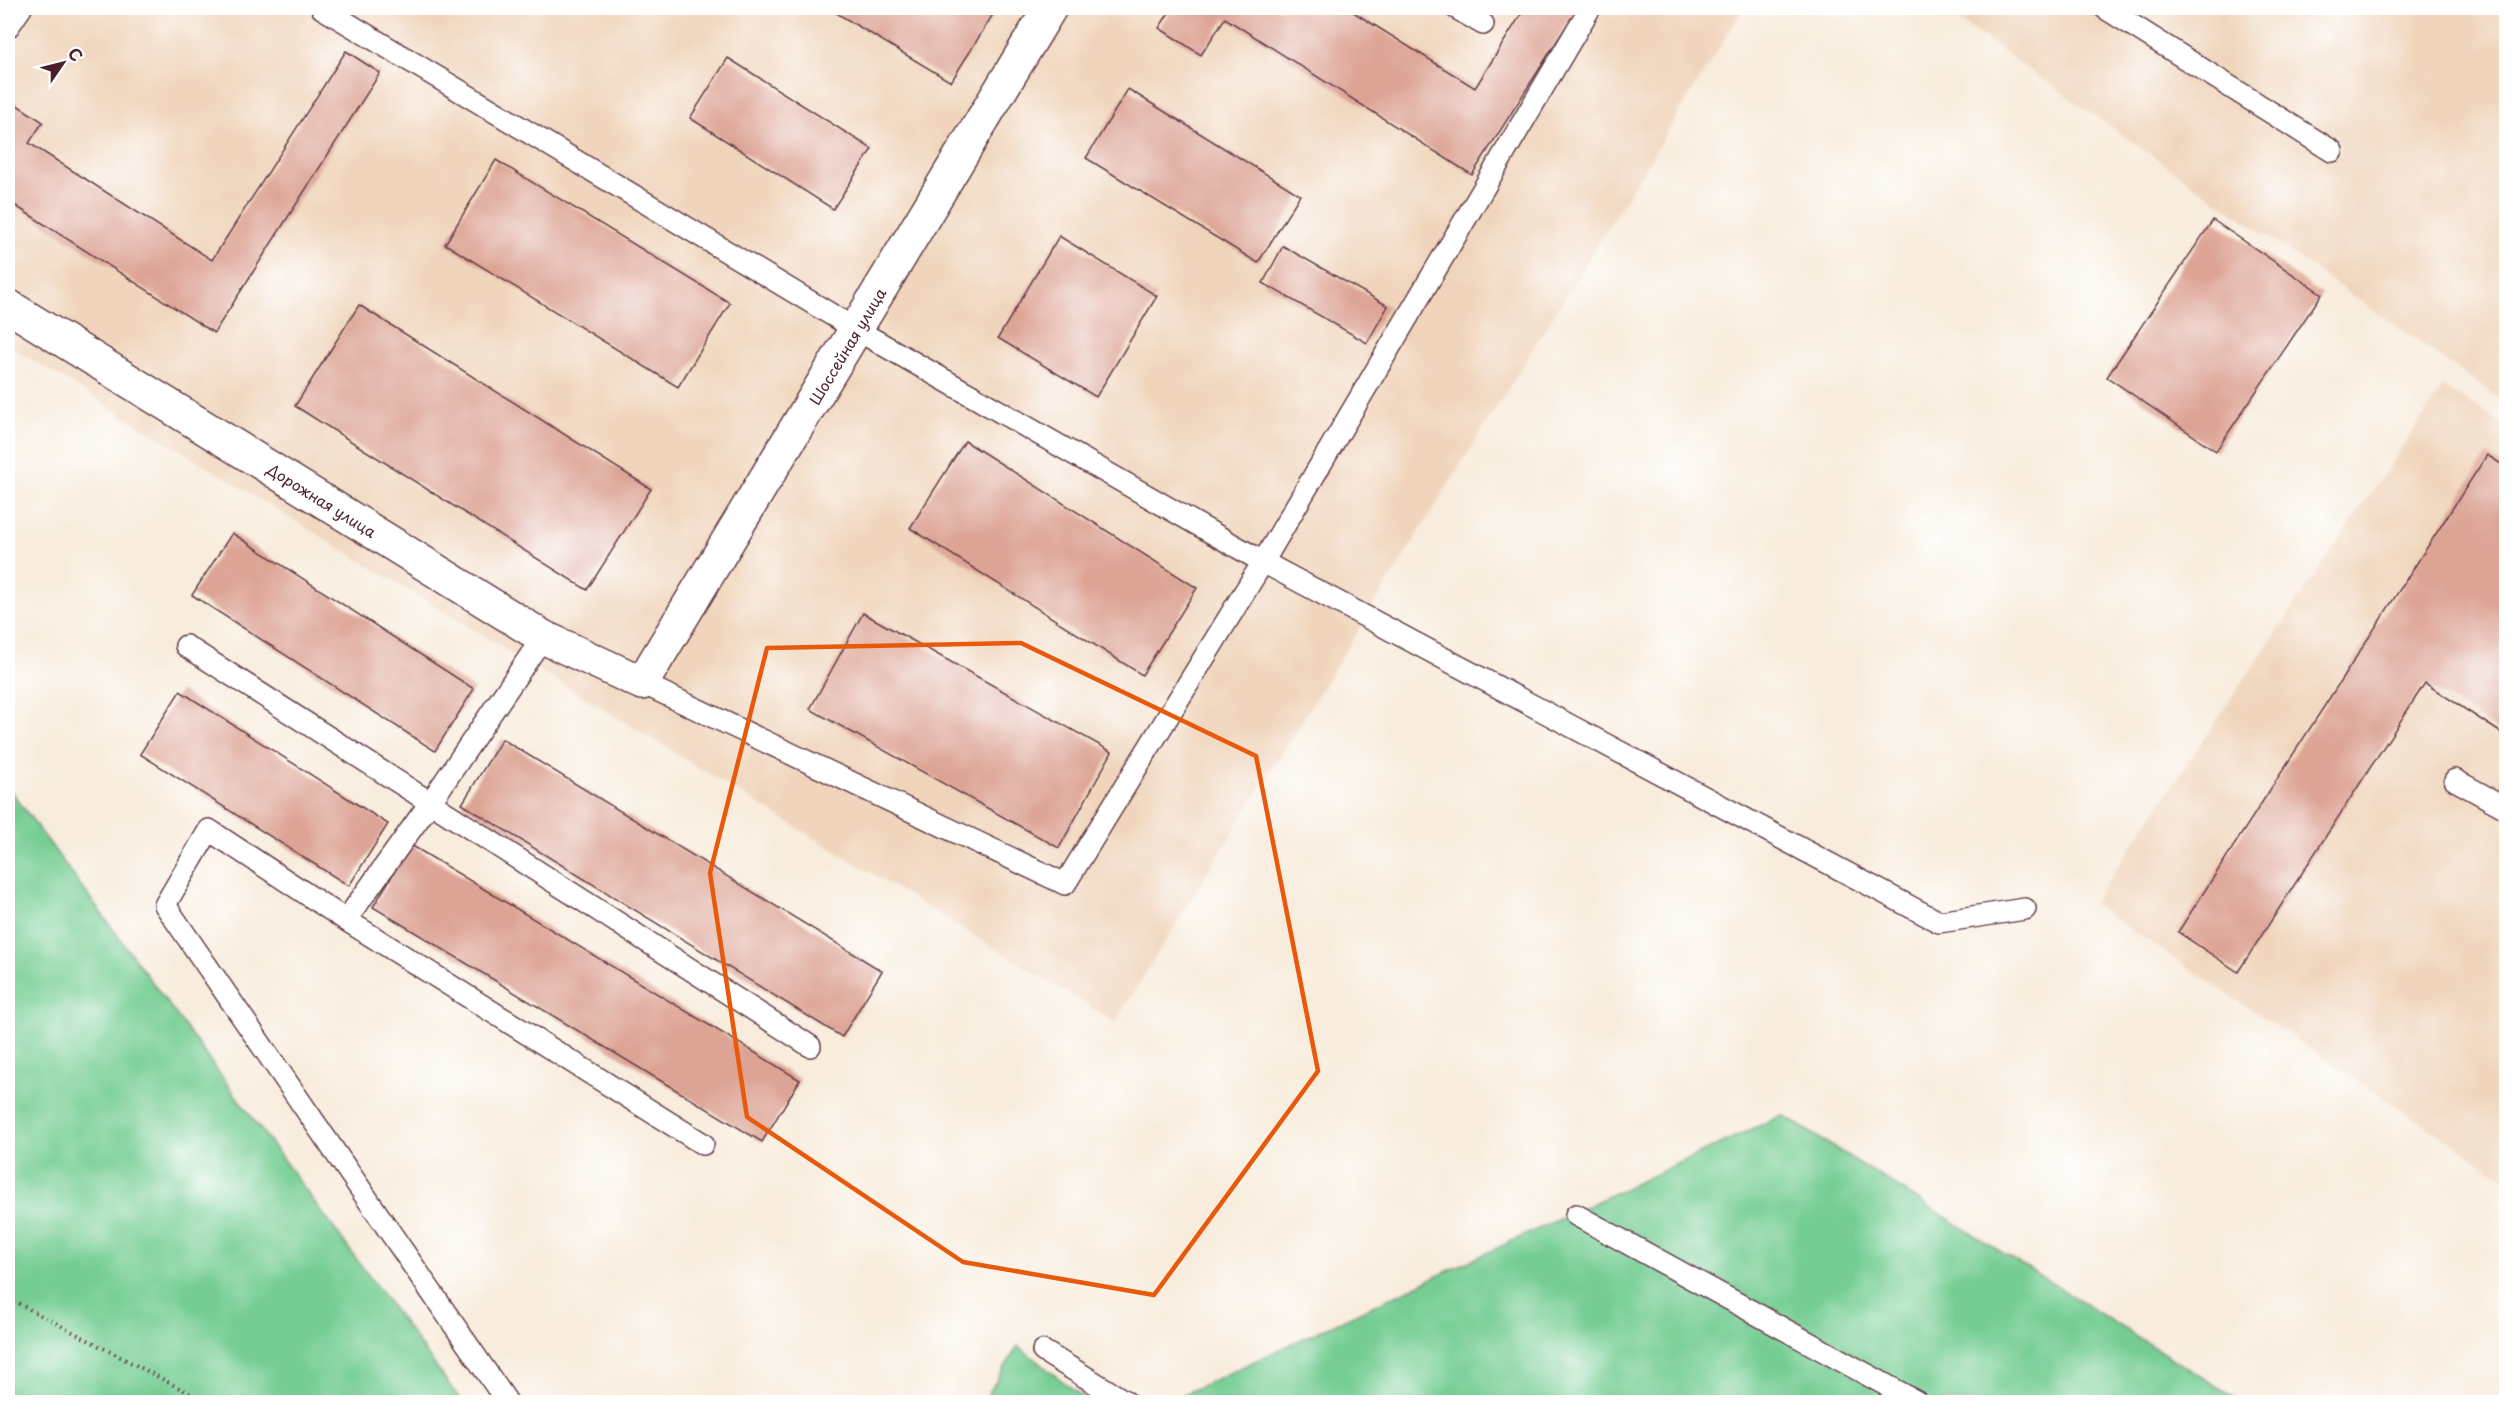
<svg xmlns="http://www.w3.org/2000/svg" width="2514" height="1410" font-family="'Playpen Sans',sans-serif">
<rect width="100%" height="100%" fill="#fff"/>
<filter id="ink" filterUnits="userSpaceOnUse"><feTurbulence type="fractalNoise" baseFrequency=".0167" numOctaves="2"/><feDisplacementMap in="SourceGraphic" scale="12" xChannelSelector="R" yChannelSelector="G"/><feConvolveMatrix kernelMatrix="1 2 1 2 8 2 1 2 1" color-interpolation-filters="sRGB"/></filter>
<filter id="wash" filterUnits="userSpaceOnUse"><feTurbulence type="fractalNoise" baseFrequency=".008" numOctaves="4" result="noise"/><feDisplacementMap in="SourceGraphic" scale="24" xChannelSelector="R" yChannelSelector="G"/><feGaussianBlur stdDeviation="1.35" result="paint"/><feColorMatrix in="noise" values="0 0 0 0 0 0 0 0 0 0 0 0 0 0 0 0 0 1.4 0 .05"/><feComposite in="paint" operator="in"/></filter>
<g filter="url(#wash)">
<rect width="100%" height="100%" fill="#f8ecdc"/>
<g fill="#f0d5bc">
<polygon points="8,8 1744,8 1115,1022 8,345"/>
<polygon points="1941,8 2506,8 2506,403"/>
<polygon points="2443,387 2506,425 2506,1179 2092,904"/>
</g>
<g fill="#75cd93" stroke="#60765f" stroke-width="1.5">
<polygon points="8,787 462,1402 8,1402"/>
<polygon points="1782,1115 2242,1402 1167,1402"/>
<polygon points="1018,1346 1089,1402 983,1402"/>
</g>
<g id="blocks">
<g fill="#dda495">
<polygon points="828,8 997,8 951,82"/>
<polygon points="1172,8 1347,8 1475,88 1525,8 1578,8 1472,175 1225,18 1201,55 1159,28"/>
<polygon points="346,51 380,73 214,333 8,201 8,99 43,122 29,143 212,260"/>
<polygon points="728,58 872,149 833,209 690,118"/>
<polygon points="1128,89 1300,195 1258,263 1086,158"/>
<polygon points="496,160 730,303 678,387 445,244"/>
<polygon points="2213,220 2322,294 2216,451 2107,377"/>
<polygon points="1059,236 1157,296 1096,397 998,338"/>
<polygon points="1283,246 1388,306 1367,343 1263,283"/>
<polygon points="359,305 651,489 587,590 295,406"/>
<polygon points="965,441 1197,588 1142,675 910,528"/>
<polygon points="2487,455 2506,467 2506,736 2425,683 2238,972 2178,932"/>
<polygon points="232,533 474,689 435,751 192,595"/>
<polygon points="863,613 1112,752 1059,848 810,709"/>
<polygon points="180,691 388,824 349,886 140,754"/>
<polygon points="502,739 882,971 842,1037 462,804"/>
<polygon points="411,845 800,1080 762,1142 373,907"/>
</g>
</g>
</g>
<g filter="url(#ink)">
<use href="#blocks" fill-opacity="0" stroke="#643e46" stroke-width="1.5"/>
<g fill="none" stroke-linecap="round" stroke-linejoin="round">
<g stroke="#643e46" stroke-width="24">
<g id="lane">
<polyline points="322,8 857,330 1263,562 1590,8"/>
<polyline points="1456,8 1483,24"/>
<polyline points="2105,8 2332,151"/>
<polyline points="8,27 21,8"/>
<polyline points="543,637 430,803 346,920 703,1144"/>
<polyline points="186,646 810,1046"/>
<polyline points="642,683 1065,884 1263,562 1939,922 2025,909"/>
<polyline points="2455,780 2506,808"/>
<polyline points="346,920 209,830 165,905 507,1402"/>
<polyline points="1576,1215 1917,1402"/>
<polyline points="1043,1351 1126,1402"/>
</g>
</g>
<g stroke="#643e46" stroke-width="36">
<polyline id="street" points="8,306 543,637 642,683 1050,8"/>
</g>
<polyline stroke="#643e46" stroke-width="4" stroke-dasharray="1.5 4.5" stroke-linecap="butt" points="8,1298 206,1402"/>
<use href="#lane" stroke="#fff" stroke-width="21"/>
<use href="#street" stroke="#fff" stroke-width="33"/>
</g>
</g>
<path fill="none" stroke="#e8590c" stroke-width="4.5" stroke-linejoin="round" d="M1021 643 1256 756 1318 1071 1154 1295 963 1262 747 1117 710 873 767 648Z"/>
<g text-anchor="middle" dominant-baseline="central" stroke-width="4.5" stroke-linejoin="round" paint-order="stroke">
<g font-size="15" fill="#4a1f2b" stroke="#fff">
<text transform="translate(847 346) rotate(-59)">Шоссейная улица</text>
<text transform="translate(322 500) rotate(32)">Дорожная улица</text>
</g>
</g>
<rect width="2514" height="1410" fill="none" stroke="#fff" stroke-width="30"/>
<g transform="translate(63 63) rotate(55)" stroke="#ffffff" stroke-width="4.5" paint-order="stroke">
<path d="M0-4.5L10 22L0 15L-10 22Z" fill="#4a1f2b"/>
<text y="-9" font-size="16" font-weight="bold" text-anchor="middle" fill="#4a1f2b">С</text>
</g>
</svg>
